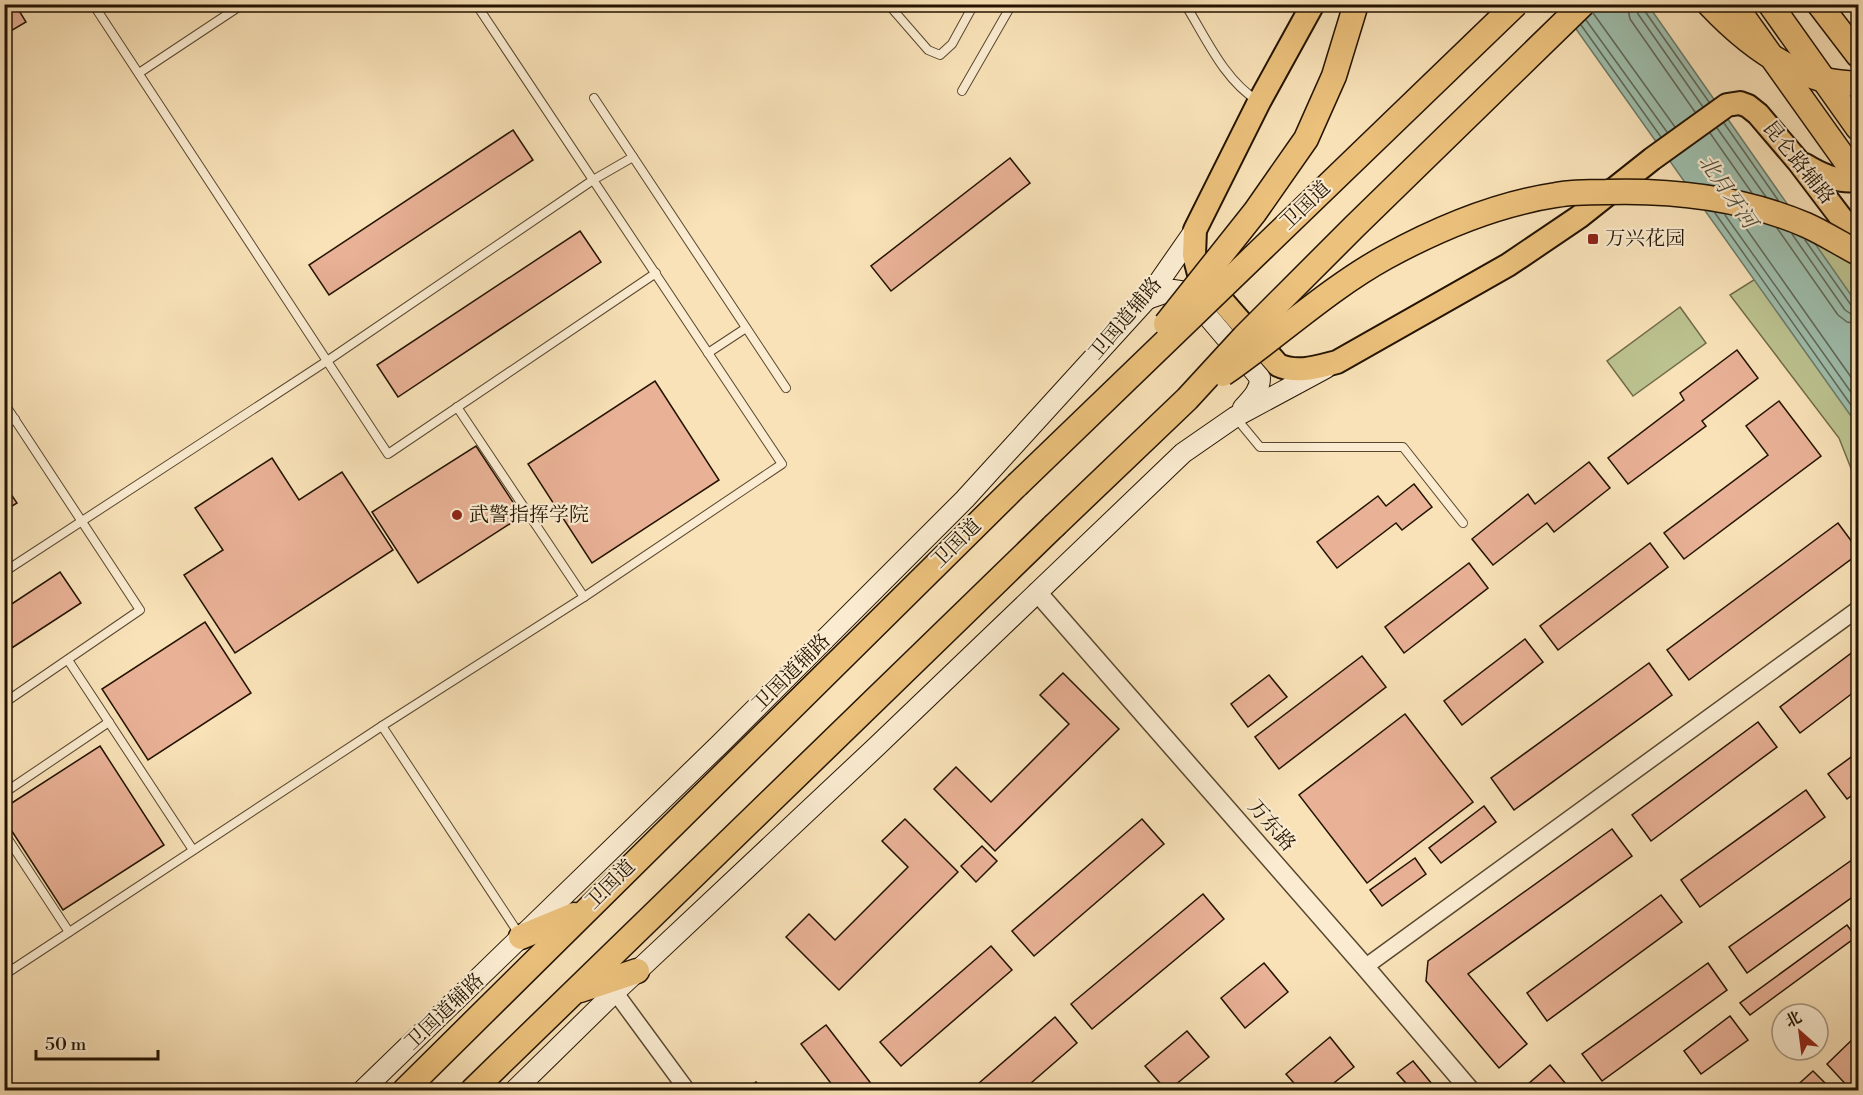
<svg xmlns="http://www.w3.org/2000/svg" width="1863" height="1095" font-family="'Libre Bodoni','Noto Serif SC',serif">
<rect width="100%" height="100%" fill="#f9e2b8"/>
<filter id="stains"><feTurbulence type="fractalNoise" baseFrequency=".00333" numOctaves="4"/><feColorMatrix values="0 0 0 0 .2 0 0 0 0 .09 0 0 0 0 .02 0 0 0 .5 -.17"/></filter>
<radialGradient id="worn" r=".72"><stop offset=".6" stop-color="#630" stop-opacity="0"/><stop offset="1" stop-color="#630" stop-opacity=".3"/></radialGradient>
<g fill="#bcc390" stroke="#706b48" stroke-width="1.5">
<polygon points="1858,214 1858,486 1839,438 1730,295"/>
<polygon points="1680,307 1706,343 1633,396 1607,361"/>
</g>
<polygon fill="#9ebead" stroke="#6d7a68" stroke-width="1.5" points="1559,5 1648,5 1858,305 1858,426"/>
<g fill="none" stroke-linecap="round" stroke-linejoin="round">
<g stroke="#606857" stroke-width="1.5">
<polyline points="1627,4 1630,19 1695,112"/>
<polyline points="1636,4 1638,14 1703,107"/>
<polyline points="1643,4 1644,10 1709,102"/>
<polyline points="1593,13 1675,127"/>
<polyline points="1586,20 1667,132"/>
<polyline points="1581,25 1661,137"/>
<polyline points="1724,123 1778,200"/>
<polyline points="1717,128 1766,197"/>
<polyline points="1710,133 1752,193"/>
<polyline points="1715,213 1858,415"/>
<polyline points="1725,215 1858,402"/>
<polyline points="1738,217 1858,387"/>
<polyline points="1777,228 1838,315 1847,322 1858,324"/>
<polyline points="1792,234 1845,310 1851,314 1858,315"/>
<polyline points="1805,240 1851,305 1858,308"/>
</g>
</g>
<g fill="#e9b196" stroke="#231301" stroke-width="1.5">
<polygon points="4,4 15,4 26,22 4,35"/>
<polygon points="513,130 533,160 329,295 309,265"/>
<polygon points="1010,158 1030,183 891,291 871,266"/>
<polygon points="580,231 601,262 398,397 377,365"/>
<polygon points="1737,350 1758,378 1702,421 1706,426 1628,484 1608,458 1684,400 1680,393"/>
<polygon points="655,381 719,480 592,563 528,464"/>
<polygon points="1779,401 1821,456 1684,559 1664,533 1768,455 1746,426"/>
<polygon points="476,446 522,516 418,583 372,512"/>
<polygon points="272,458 299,500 342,472 393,550 235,653 184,575 223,550 195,508"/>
<polygon points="1589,462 1610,488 1554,532 1547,523 1493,565 1472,539 1528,494 1535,504"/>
<polygon points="4,484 17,503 4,511"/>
<polygon points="1414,484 1432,507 1402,530 1396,523 1337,568 1317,542 1378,496 1386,506"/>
<polygon points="1838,523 1858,550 1858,554 1689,680 1667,650"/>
<polygon points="1650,543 1668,567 1558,650 1540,626"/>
<polygon points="1469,563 1488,588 1404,653 1385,627"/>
<polygon points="60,572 81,603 4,653 4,609"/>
<polygon points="205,622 251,693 148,760 102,689"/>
<polygon points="1525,639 1543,662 1462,725 1444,701"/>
<polygon points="1858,648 1858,689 1800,733 1780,707"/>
<polygon points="1362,656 1386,687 1279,769 1255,737"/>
<polygon points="1649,663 1672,695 1514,810 1491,778"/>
<polygon points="1063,673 1119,729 995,851 934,789 956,767 991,802 1069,724 1040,695"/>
<polygon points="1269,675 1287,697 1248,727 1231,704"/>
<polygon points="1405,714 1473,802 1367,883 1299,795"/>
<polygon points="1758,722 1777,747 1651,841 1632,815"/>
<polygon points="100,746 164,845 63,910 4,819 4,808"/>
<polygon points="1858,752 1858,791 1847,799 1828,774"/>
<polygon points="1806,790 1825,817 1700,907 1681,880"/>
<polygon points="1484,806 1496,822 1441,863 1429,848"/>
<polygon points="905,819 958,872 839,990 786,937 809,914 835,940 908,867 882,841"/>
<polygon points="1142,819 1164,844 1034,956 1012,931"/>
<polygon points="1612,829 1632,856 1468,974 1527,1044 1499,1068 1426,981 1428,961"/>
<polygon points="982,846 997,861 976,882 961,866"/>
<polygon points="1856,857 1858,861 1858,893 1747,973 1729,947"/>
<polygon points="1415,858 1426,874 1382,906 1370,890"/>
<polygon points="1203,894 1224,919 1092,1029 1071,1004"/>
<polygon points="1661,895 1682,922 1547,1021 1527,993"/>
<polygon points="1847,925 1856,937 1750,1015 1740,1003"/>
<polygon points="991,946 1012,970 901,1066 880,1042"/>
<polygon points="1264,963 1288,992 1245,1028 1221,998"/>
<polygon points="1708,963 1727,990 1602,1081 1582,1054"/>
<polygon points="1730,1016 1748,1040 1701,1074 1684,1051"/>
<polygon points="1055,1017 1077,1043 1023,1090 971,1090"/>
<polygon points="826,1025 876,1090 836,1090 801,1044"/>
<polygon points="1187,1031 1209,1057 1169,1090 1166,1090 1145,1066"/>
<polygon points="1858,1034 1858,1081 1850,1089 1827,1064"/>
<polygon points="1330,1037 1354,1067 1325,1090 1300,1090 1286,1074"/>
<polygon points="1413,1061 1437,1090 1412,1090 1397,1073"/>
<polygon points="1550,1065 1571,1090 1521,1090"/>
<polygon points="1813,1071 1832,1090 1792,1090"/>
<polygon points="756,1082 763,1090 745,1090"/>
</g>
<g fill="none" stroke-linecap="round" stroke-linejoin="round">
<g stroke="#58472f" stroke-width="10">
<g id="service">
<polyline points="93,4 388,454 656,273"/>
<polyline points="888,4 928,50 940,55 952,44 974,4"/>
<path d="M1185 4C1206 38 1224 80 1258 101"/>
<polyline points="139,73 243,4"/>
<polyline points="962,91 1012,4"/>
<polyline points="594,98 786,388"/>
<polyline points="708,353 746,328"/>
<polyline points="4,403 140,610 4,703"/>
<polyline points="457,407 584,597"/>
<polyline points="1236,418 1260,447 1403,447 1463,523"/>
<polyline points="4,425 15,419"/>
<polyline points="4,572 327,361 593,180 633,157"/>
<polyline points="68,660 193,850"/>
<polyline points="382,726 519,934"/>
<polyline points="4,793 109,722"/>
<polyline points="4,833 69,932"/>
<polyline points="4,975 382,726 584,597 782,464 476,4"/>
</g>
</g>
<g stroke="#58472f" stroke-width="18">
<g id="minor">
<polyline points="1365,967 1858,609"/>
<polyline points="615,992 687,1090"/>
</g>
</g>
<g stroke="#58472f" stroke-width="21">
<polyline id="tertiary" points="1037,592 1365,967 1470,1090"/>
</g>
<g stroke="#231301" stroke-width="22">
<g id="secondary">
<path d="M1147 299 1173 290 1187 292 1260 378C1260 391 1251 399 1243 408"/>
<polyline points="363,1090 720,744 965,499 1147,299 1195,230"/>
<polyline points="515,1090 615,992 876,747 1183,453 1235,417 1326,368"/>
</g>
</g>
<g stroke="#231301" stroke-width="26">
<g id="primary">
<path d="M1313 4 1259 102 1195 230 1194 255 1199 274 1278 365C1297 374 1317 367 1337 362L1508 265 1579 217 1652 159 1727 105 1740 103 1748 106 1758 114 1798 161 1858 240"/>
<path d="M1805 165C1821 175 1839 183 1858 180"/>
</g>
</g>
<g stroke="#231301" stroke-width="27">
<g id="trunk">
<path d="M1709 4C1741 38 1784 72 1830 81 1839 83 1849 83 1858 84"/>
<polyline points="1734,4 1858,178"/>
<polyline points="1770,4 1858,128"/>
<polyline points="1819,4 1858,55"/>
<polyline points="521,937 574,915"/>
<polyline points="580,990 637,971"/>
<polyline points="405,1090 1017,485"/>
<polyline points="473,1090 1054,526"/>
</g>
</g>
<use href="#service" stroke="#fbecd1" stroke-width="8"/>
<use href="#minor" stroke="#fbecd1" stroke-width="15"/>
<use href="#tertiary" stroke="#fbecd1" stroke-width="18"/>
<use href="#secondary" stroke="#fbecd1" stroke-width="20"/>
<use href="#primary" stroke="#ecc17c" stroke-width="22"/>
<use href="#trunk" stroke="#ecc17c" stroke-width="24"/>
<g stroke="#231301" stroke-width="27" stroke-linecap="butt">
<g id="trunk-bridge">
<polyline points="1166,324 1255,212 1306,139 1334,76 1356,4"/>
<path d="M1223 374C1278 336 1328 289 1386 257 1439 228 1496 204 1556 195 1572 192 1589 192 1606 192 1674 190 1743 198 1806 225 1824 233 1841 244 1858 253"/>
<polyline points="1017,485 1516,4"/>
<polyline points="1054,526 1187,399 1244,337 1355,226 1583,4"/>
</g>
</g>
<use href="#trunk-bridge" stroke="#ecc17c" stroke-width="24"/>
</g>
<g fill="#8f2418" stroke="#fbecd1" stroke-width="2">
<rect x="1587" y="233" width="12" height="12" rx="3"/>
<circle cx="457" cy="515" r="6"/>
</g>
<g text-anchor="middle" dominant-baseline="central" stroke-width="4.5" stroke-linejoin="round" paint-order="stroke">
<g font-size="20" fill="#231301" stroke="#fbecd1">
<text transform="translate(1798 163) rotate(51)">昆仑路辅路</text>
<text transform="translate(1306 206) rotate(-44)">卫国道</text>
<text transform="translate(1126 319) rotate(-50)">卫国道辅路</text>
<text transform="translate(957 544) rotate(-45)">卫国道</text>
<text transform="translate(792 673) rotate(-45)">卫国道辅路</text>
<text transform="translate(1271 826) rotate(49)">万东路</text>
<text transform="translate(611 885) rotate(-45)">卫国道</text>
<text transform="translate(445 1012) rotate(-44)">卫国道辅路</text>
</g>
<g font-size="20" fill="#231301" stroke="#fbecd1" text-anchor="start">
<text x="1605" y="239">万兴花园</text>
<text x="469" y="515">武警指挥学院</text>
</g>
<g font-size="21" font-style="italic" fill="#4e4f3d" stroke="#fbecd1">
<text transform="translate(1727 192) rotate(55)">北月牙河</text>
</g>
</g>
<rect width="1863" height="1095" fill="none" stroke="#f9e2b8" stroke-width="24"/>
<rect x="6" y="6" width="1851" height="1083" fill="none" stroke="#231301" stroke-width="3"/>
<rect x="12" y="12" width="1839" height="1071" fill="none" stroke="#231301" stroke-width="1.5"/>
<g transform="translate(1800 1032) rotate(332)"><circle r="28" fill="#fbecd1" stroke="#a5957e" stroke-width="1.5"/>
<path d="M0-4.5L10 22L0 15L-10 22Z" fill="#8f2418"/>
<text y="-9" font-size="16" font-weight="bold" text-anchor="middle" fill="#231301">北</text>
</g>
<path d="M36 1050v9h122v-9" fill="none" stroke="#231301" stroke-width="3"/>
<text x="45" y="1050" font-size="18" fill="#231301" stroke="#fbecd1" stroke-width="4.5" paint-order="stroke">50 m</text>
<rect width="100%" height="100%" filter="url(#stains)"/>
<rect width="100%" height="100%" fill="url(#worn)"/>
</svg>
